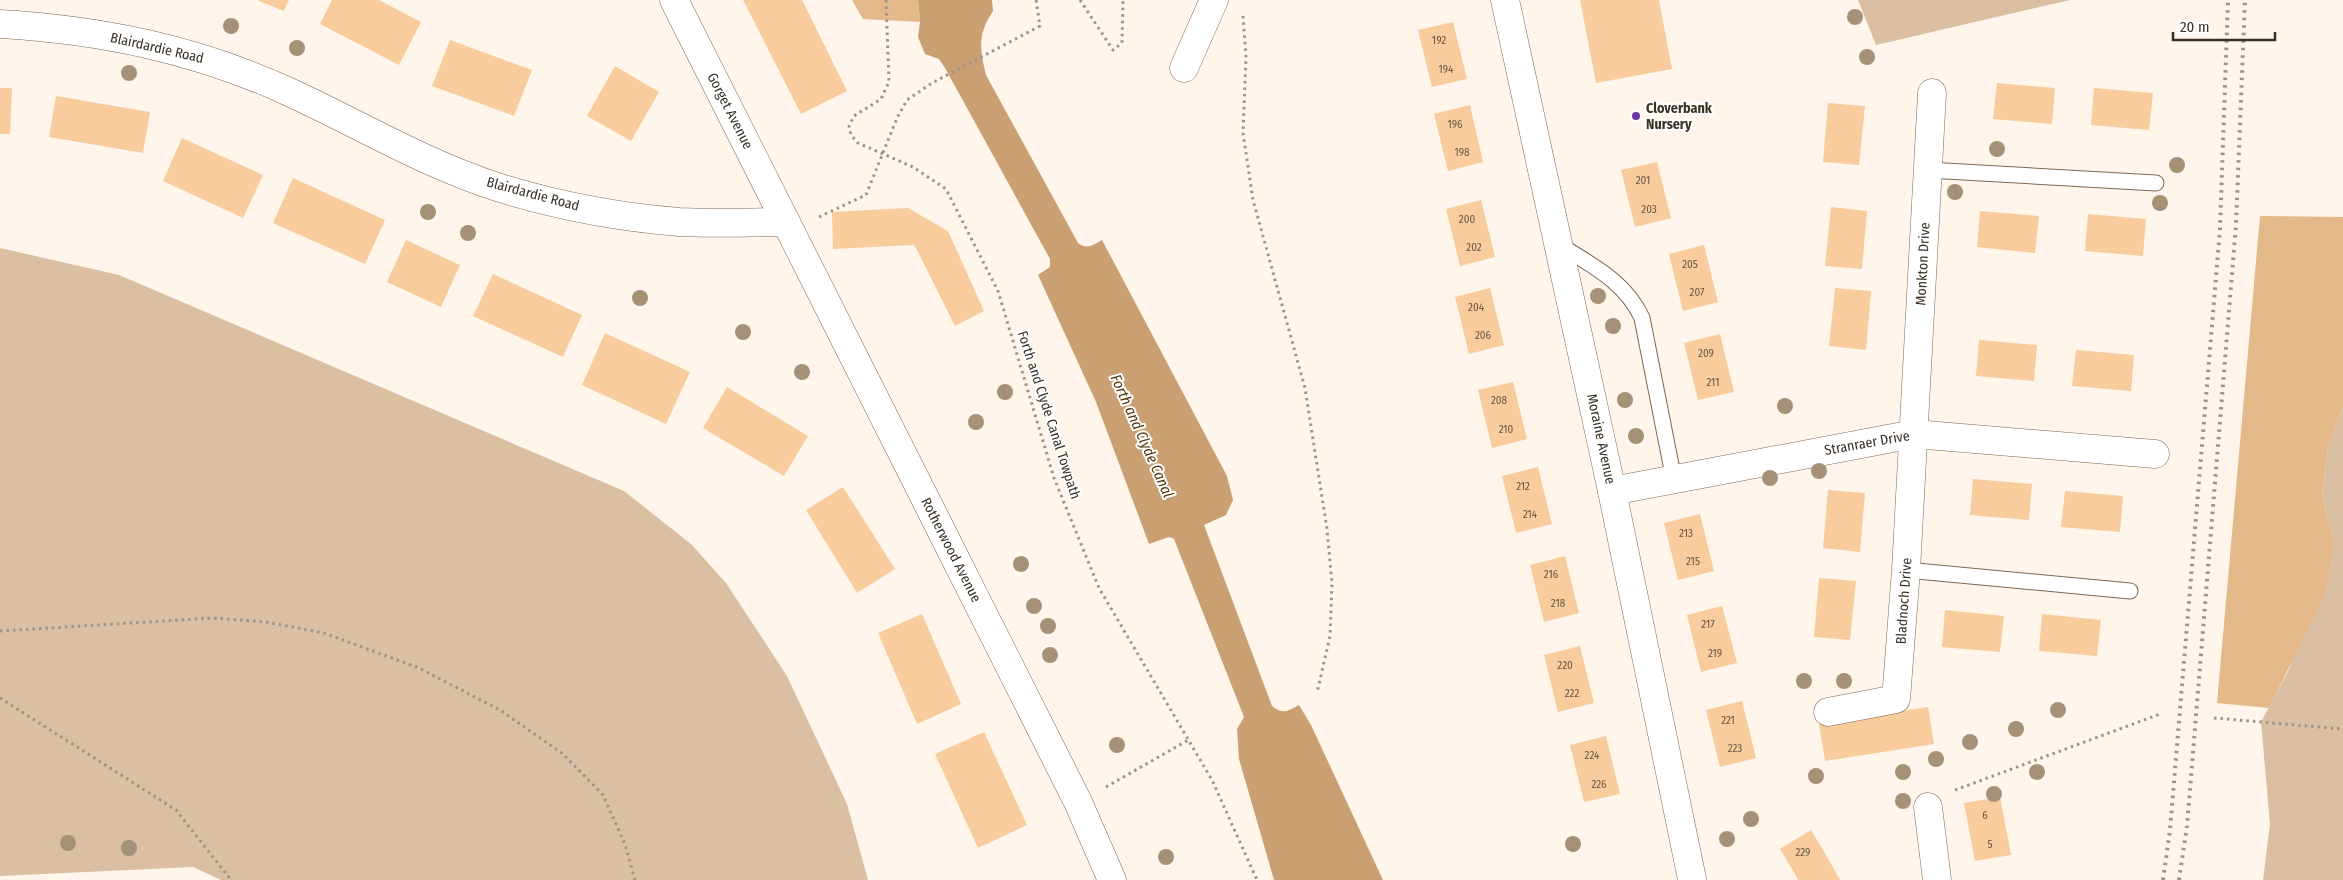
<svg xmlns="http://www.w3.org/2000/svg" width="2343" height="880" font-family="'Fira Sans Condensed',sans-serif">
<rect width="100%" height="100%" fill="#fff5eb"/>
<g fill="#dabfa2">
<polygon points="1858,0 2070,0 1876,45"/>
<polygon points="0,248 119,275 624,491 691,544 726,583 787,676 847,804 868,880 221,880 193,867 0,876"/>
<polygon points="2343,407 2343,880 2263,880 2270,824 2261,722 2289,669 2334,541 2322,497 2328,445"/>
</g>
<g fill="#e4b98a">
<polygon points="852,0 918,0 920,22 863,19"/>
<polygon points="2260,216 2343,217 2343,407 2328,446 2322,497 2334,541 2325,594 2269,708 2217,703"/>
</g>
<path fill="#caa072" d="M918 0H992L993 11C977 35 980 49 986 75L1078 243C1087 250 1093 245 1102 240L1227 476 1233 500 1226 515 1204 525 1272 706C1283 715 1288 711 1299 705L1311 725 1383 880H1274L1239 759 1237 729 1244 717 1174 539 1169 537 1149 544 1096 402 1038 275 1050 267V259L945 68 939 59 925 54 918 37 920 22Z"/>
<g fill="#f8cc9c">
<polygon points="257,0 289,0 284,11"/>
<polygon points="332,0 379,0 421,22 399,65 320,24"/>
<polygon points="743,0 802,0 847,91 801,114"/>
<polygon points="1580,0 1659,0 1672,69 1596,83"/>
<polygon points="1453,22 1467,79 1432,87 1418,30"/>
<polygon points="450,40 532,70 514,116 432,86"/>
<polygon points="615,66 659,92 631,141 587,116"/>
<polygon points="1997,83 2055,88 2052,124 1993,119"/>
<polygon points="0,88 12,88 10,134 0,134"/>
<polygon points="2094,88 2153,93 2149,130 2091,125"/>
<polygon points="56,96 150,112 143,153 49,137"/>
<polygon points="1828,103 1865,106 1859,165 1823,162"/>
<polygon points="1470,105 1483,162 1448,171 1434,114"/>
<polygon points="182,138 263,175 243,218 163,181"/>
<polygon points="1657,162 1671,218 1635,227 1621,170"/>
<polygon points="293,178 385,220 365,264 273,223"/>
<polygon points="1481,200 1495,257 1460,266 1446,209"/>
<polygon points="1831,207 1867,211 1862,269 1825,266"/>
<polygon points="908,208 948,231 984,311 955,326 916,248 913,245 833,249 832,212"/>
<polygon points="1980,211 2039,216 2035,253 1977,247"/>
<polygon points="2088,214 2146,219 2143,256 2085,251"/>
<polygon points="406,240 460,265 441,307 387,282"/>
<polygon points="1704,245 1718,302 1683,311 1669,254"/>
<polygon points="493,274 582,315 563,357 473,316"/>
<polygon points="1490,288 1504,345 1469,354 1455,297"/>
<polygon points="1835,288 1871,291 1866,350 1829,346"/>
<polygon points="605,333 690,372 666,424 582,385"/>
<polygon points="1720,334 1734,392 1698,400 1684,343"/>
<polygon points="1979,340 2037,345 2034,381 1976,376"/>
<polygon points="2076,350 2134,355 2131,391 2072,386"/>
<polygon points="1513,382 1527,439 1492,448 1478,390"/>
<polygon points="727,387 808,436 784,476 703,428"/>
<polygon points="1538,467 1552,524 1516,533 1502,476"/>
<polygon points="1973,479 2032,484 2029,520 1970,515"/>
<polygon points="843,487 895,569 857,593 806,510"/>
<polygon points="1828,490 1865,493 1860,552 1823,548"/>
<polygon points="2065,491 2123,496 2120,532 2061,527"/>
<polygon points="1700,514 1714,571 1678,580 1664,523"/>
<polygon points="1565,556 1579,613 1544,622 1530,565"/>
<polygon points="1819,578 1856,581 1850,640 1814,637"/>
<polygon points="1722,606 1737,663 1701,672 1687,615"/>
<polygon points="1945,610 2004,616 2000,652 1942,647"/>
<polygon points="922,614 961,704 917,724 878,633"/>
<polygon points="2042,614 2101,620 2097,656 2039,651"/>
<polygon points="1580,646 1594,703 1558,712 1544,655"/>
<polygon points="1742,701 1756,758 1720,767 1706,710"/>
<polygon points="1928,707 1934,744 1825,761 1819,724"/>
<polygon points="984,732 1027,825 978,848 935,754"/>
<polygon points="1606,736 1620,794 1584,802 1570,745"/>
<polygon points="2000,797 2011,855 1975,861 1964,803"/>
<polygon points="1811,830 1826,855 1840,880 1798,880 1795,874 1780,849"/>
</g>
<g fill="none" stroke-linecap="round" stroke-linejoin="round">
<g stroke="#7d6853" stroke-width="17">
<g id="lane">
<polyline points="1928,170 2156,183"/>
<path d="M1558 244C1591 265 1625 281 1642 318L1674 480"/>
<polyline points="1906,570 2130,591"/>
</g>
</g>
<g stroke="#7d6853" stroke-width="29">
<g id="street">
<polyline points="1505,0 1612,491 1692,879"/>
<polyline points="1184,68 1214,0"/>
<polyline points="1612,491 1914,434 2155,454"/>
<polyline points="1828,712 1896,699 1906,570 1932,93"/>
<polyline points="1928,807 1937,880"/>
</g>
</g>
<g stroke="#7d6853" stroke-width="29">
<g id="secondary">
<polyline points="674,0 1078,802 1112,880"/>
<path d="M0 24C101 30 195 49 287 91 357 123 423 163 497 187 555 205 618 217 679 222 714 224 751 222 786 222"/>
</g>
</g>
<g stroke="#9d948a" stroke-width="3" stroke-dasharray="2.5 4" stroke-linecap="butt">
<polyline points="886,0 889,82 881,99 854,116 849,126 851,135 858,143 913,167 946,189 998,291 1054,478 1099,588 1212,780 1257,880"/>
<polyline points="1080,0 1113,50 1122,43 1123,0"/>
<polyline points="1243,16 1246,57 1243,133 1253,200 1305,388 1327,529 1332,583 1330,636 1317,693"/>
<polyline points="819,217 866,195 897,118 907,100 932,83 1040,26 1036,0"/>
<polyline points="0,631 213,618 266,622 324,633 419,668 500,710 563,754 603,795 625,844 635,880"/>
<polyline points="0,698 176,810 231,880"/>
<polyline points="2214,718 2343,729"/>
<polyline points="1106,787 1190,739"/>
<polyline points="1955,790 2160,714"/>
</g>
<use href="#lane" stroke="#fff" stroke-width="15"/>
<use href="#street" stroke="#fff" stroke-width="28"/>
<use href="#secondary" stroke="#fff" stroke-width="28"/>
<g stroke="#9d9389" stroke-width="4" stroke-dasharray="2.5 5" stroke-linecap="butt">
<polyline points="2163,880 2170,830 2220,229 2228,0"/>
<polyline points="2179,880 2187,826 2236,225 2245,0"/>
</g>
</g>
<g fill="#a59078">
<circle cx="1855" cy="17" r="8"/>
<circle cx="231" cy="26" r="8"/>
<circle cx="297" cy="48" r="8"/>
<circle cx="1867" cy="57" r="8"/>
<circle cx="129" cy="73" r="8"/>
<circle cx="1997" cy="149" r="8"/>
<circle cx="2177" cy="165" r="8"/>
<circle cx="1955" cy="192" r="8"/>
<circle cx="2160" cy="203" r="8"/>
<circle cx="428" cy="212" r="8"/>
<circle cx="468" cy="233" r="8"/>
<circle cx="1598" cy="296" r="8"/>
<circle cx="640" cy="298" r="8"/>
<circle cx="1613" cy="326" r="8"/>
<circle cx="743" cy="332" r="8"/>
<circle cx="802" cy="372" r="8"/>
<circle cx="1005" cy="392" r="8"/>
<circle cx="1625" cy="400" r="8"/>
<circle cx="1785" cy="406" r="8"/>
<circle cx="976" cy="422" r="8"/>
<circle cx="1636" cy="436" r="8"/>
<circle cx="1819" cy="471" r="8"/>
<circle cx="1770" cy="478" r="8"/>
<circle cx="1021" cy="564" r="8"/>
<circle cx="1034" cy="606" r="8"/>
<circle cx="1048" cy="626" r="8"/>
<circle cx="1050" cy="655" r="8"/>
<circle cx="1804" cy="681" r="8"/>
<circle cx="1844" cy="681" r="8"/>
<circle cx="2058" cy="710" r="8"/>
<circle cx="2016" cy="729" r="8"/>
<circle cx="1970" cy="742" r="8"/>
<circle cx="1117" cy="745" r="8"/>
<circle cx="1936" cy="759" r="8"/>
<circle cx="1903" cy="772" r="8"/>
<circle cx="2037" cy="772" r="8"/>
<circle cx="1816" cy="776" r="8"/>
<circle cx="1994" cy="794" r="8"/>
<circle cx="1903" cy="801" r="8"/>
<circle cx="1751" cy="819" r="8"/>
<circle cx="1727" cy="839" r="8"/>
<circle cx="68" cy="843" r="8"/>
<circle cx="1573" cy="844" r="8"/>
<circle cx="129" cy="848" r="8"/>
<circle cx="1166" cy="857" r="8"/>
</g>
<circle fill="#7032a7" stroke="#fff" stroke-width="2" cx="1636" cy="116" r="5"/>
<g text-anchor="middle" dominant-baseline="central" stroke-width="4" stroke-linejoin="round" paint-order="stroke">
<g font-size="11" fill="#695744">
<text x="1439" y="40">192</text>
<text x="1446" y="69">194</text>
<text x="1455" y="124">196</text>
<text x="1462" y="152">198</text>
<text x="1643" y="180">201</text>
<text x="1649" y="209">203</text>
<text x="1467" y="219">200</text>
<text x="1474" y="247">202</text>
<text x="1690" y="264">205</text>
<text x="1697" y="292">207</text>
<text x="1476" y="307">204</text>
<text x="1483" y="335">206</text>
<text x="1706" y="353">209</text>
<text x="1713" y="382">211</text>
<text x="1499" y="400">208</text>
<text x="1506" y="429">210</text>
<text x="1523" y="486">212</text>
<text x="1530" y="514">214</text>
<text x="1686" y="533">213</text>
<text x="1693" y="561">215</text>
<text x="1551" y="574">216</text>
<text x="1558" y="603">218</text>
<text x="1708" y="624">217</text>
<text x="1715" y="653">219</text>
<text x="1565" y="665">220</text>
<text x="1572" y="693">222</text>
<text x="1728" y="720">221</text>
<text x="1735" y="748">223</text>
<text x="1592" y="755">224</text>
<text x="1599" y="784">226</text>
<text x="1985" y="815">6</text>
<text x="1990" y="844">5</text>
<text x="1803" y="852">229</text>
</g>
<g font-size="14" fill="#393026" stroke="#fff">
<text transform="translate(157 48) rotate(13)">Blairdardie Road</text>
<text transform="translate(730 111) rotate(63)">Gorget Avenue</text>
<text transform="translate(533 194) rotate(15)">Blairdardie Road</text>
<text transform="translate(1923 264) rotate(-87)">Monkton Drive</text>
<text transform="translate(1049 415) rotate(72)">Forth and Clyde Canal Towpath</text>
<text transform="translate(1601 439) rotate(78)">Moraine Avenue</text>
<text transform="translate(1867 443) rotate(-10)">Stranraer Drive</text>
<text transform="translate(951 550) rotate(63)">Rotherwood Avenue</text>
<text transform="translate(1904 601) rotate(-86)">Bladnoch Drive</text>
</g>
<g font-size="14" font-weight="bold" fill="#393026" stroke="#fff" text-anchor="start">
<text x="1646" y="108">Cloverbank<tspan x="1646" dy="16">Nursery</tspan></text>
</g>
<g font-size="15" font-style="italic" fill="#543611" stroke="#fff">
<text transform="translate(1142 436) rotate(66)">Forth and Clyde Canal</text>
</g>
</g>
<path d="M2173 32v8h102v-8" fill="none" stroke="#393026" stroke-width="2.5"/>
<text x="2180" y="32" font-size="15" fill="#393026" stroke="#ffffff" stroke-width="4" paint-order="stroke">20 m</text>
</svg>
